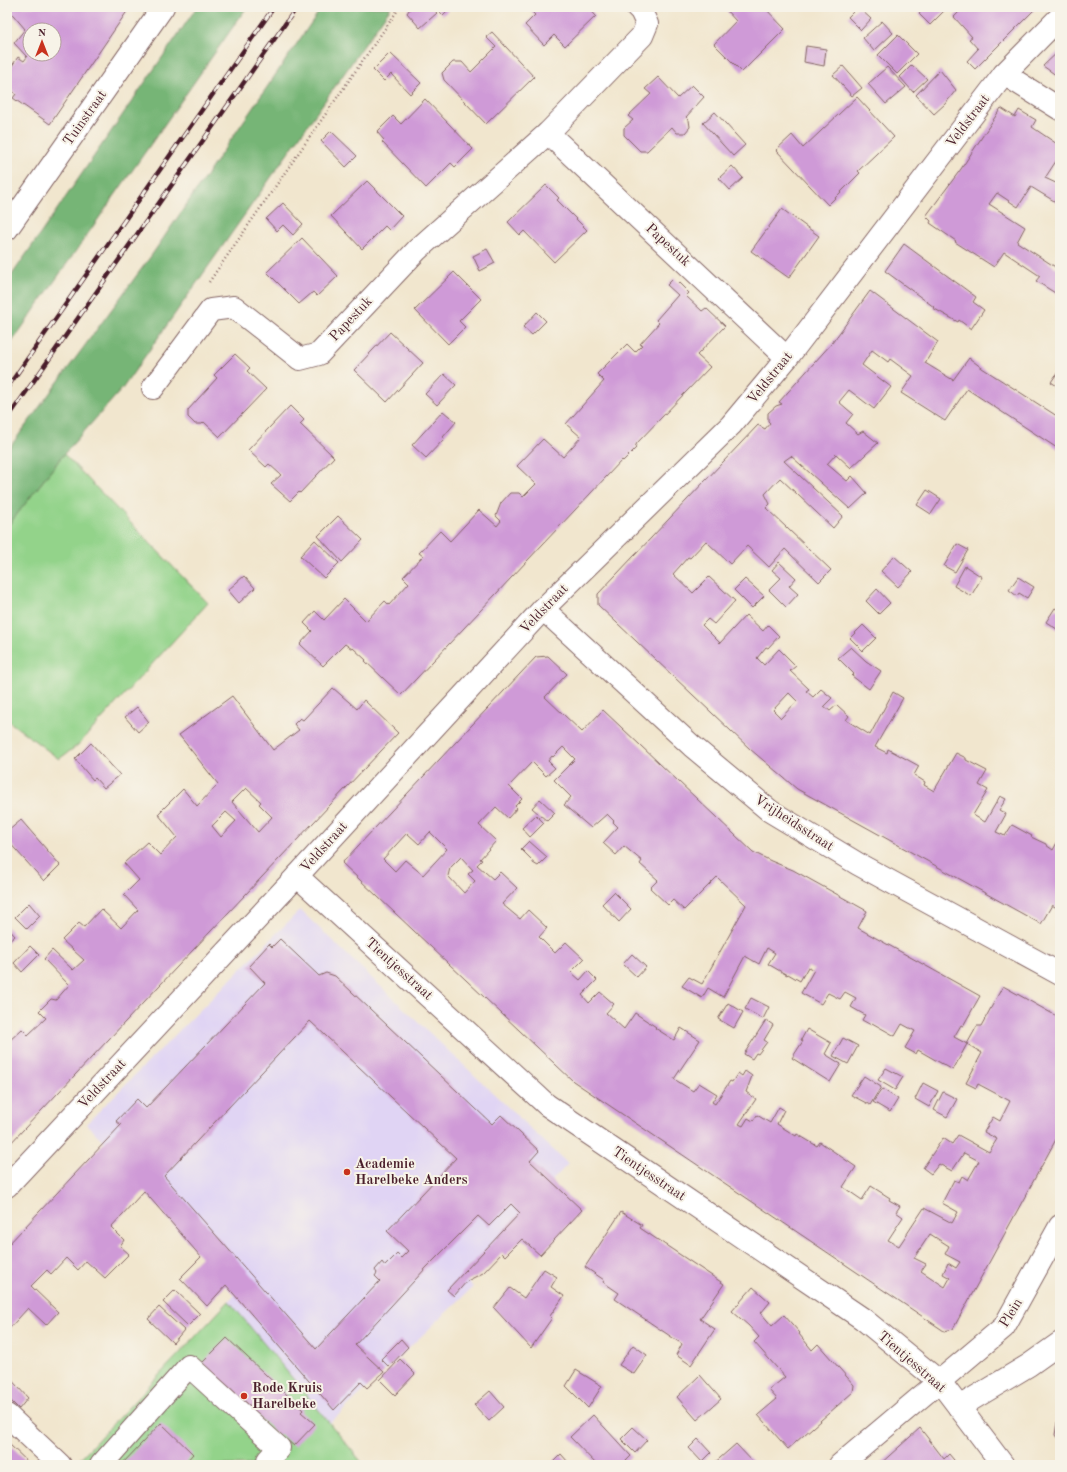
<svg xmlns="http://www.w3.org/2000/svg" width="1067" height="1472" font-family="'Old Standard TT',serif">
<rect width="100%" height="100%" fill="#f7f3e8"/>
<filter id="ink" filterUnits="userSpaceOnUse"><feTurbulence type="fractalNoise" baseFrequency=".025" numOctaves="2"/><feDisplacementMap in="SourceGraphic" scale="8" xChannelSelector="R" yChannelSelector="G"/><feConvolveMatrix kernelMatrix="1 2 1 2 8 2 1 2 1" color-interpolation-filters="sRGB"/></filter>
<filter id="wash" filterUnits="userSpaceOnUse"><feTurbulence type="fractalNoise" baseFrequency=".012" numOctaves="4" result="noise"/><feDisplacementMap in="SourceGraphic" scale="16" xChannelSelector="R" yChannelSelector="G"/><feGaussianBlur stdDeviation="0.9" result="paint"/><feColorMatrix in="noise" values="0 0 0 0 0 0 0 0 0 0 0 0 0 0 0 0 0 1.4 0 .05"/><feComposite in="paint" operator="in"/></filter>
<g filter="url(#wash)">
<rect width="100%" height="100%" fill="#f1e6ce"/>
<polygon fill="#e0d4f4" points="300,910 568,1164 461,1275 473,1287 330,1423 229,1301 234,1295 144,1191 150,1186 86,1124"/>
<g fill="#93d38a" stroke="#6e795a">
<polygon points="64,454 208,603 78,745 59,759 7,720 7,527"/>
<polygon points="229,1301 364,1465 74,1465"/>
</g>
<g fill="#76b576" stroke="#606a50">
<polygon points="197,7 247,7 7,349 7,282"/>
<polygon points="322,7 391,7 122,389 64,454 7,527 7,451 151,256"/>
</g>
<g id="blocks">
<g fill="#cf9ad7" fill-rule="evenodd">
<path d="M10 7H71L75 10 77 7H130L50 124 13 98 16 94 7 87V73L18 57 24 61 27 57 14 43 25 29 8 9ZM30 30H54V54H30Z"/>
<polygon points="411,7 431,7 437,13 420,28 407,13"/>
<polygon points="435,7 451,7 443,15"/>
<polygon points="527,7 588,7 596,16 565,46 554,35 544,45 525,25 535,15"/>
<polygon points="729,7 764,7 785,29 742,72 714,44 736,21 726,10"/>
<polygon points="858,7 871,19 861,30 848,17"/>
<polygon points="925,7 948,7 930,25 919,14"/>
<polygon points="956,7 1030,7 1034,10 975,69 967,61 978,49 969,39 972,37 954,17 960,11"/>
<polygon points="882,21 893,33 874,51 863,38"/>
<polygon points="492,32 534,77 486,124 444,80 442,73 453,62 462,62 471,72 496,47 486,37"/>
<polygon points="898,35 917,54 897,74 878,55"/>
<polygon points="806,46 826,49 824,66 804,62"/>
<polygon points="1060,50 1060,78 1043,66"/>
<polygon points="390,53 421,83 410,94 391,74 384,81 373,70"/>
<polygon points="912,65 927,79 913,92 900,77"/>
<polygon points="843,66 862,88 852,96 833,75"/>
<polygon points="887,67 906,87 886,104 868,84"/>
<polygon points="940,70 956,90 945,104 934,114 916,95"/>
<polygon points="658,77 678,98 692,85 704,97 686,117 689,120 690,127 685,133 677,133 672,127 647,151 640,151 624,135 624,128 633,120 628,116 651,94 645,89"/>
<polygon points="857,97 894,137 858,171 860,173 828,205 776,150 792,135 803,148"/>
<polygon points="425,99 473,149 455,167 451,163 426,188 382,142 384,140 377,132 393,116 401,124"/>
<polygon points="1001,108 1015,117 1019,110 1036,120 1032,127 1060,146 1060,155 1045,178 1060,185 1059,204 1031,187 1018,207 997,193 989,204 1025,227 1017,242 1060,270 1060,296 1036,281 1040,276 1004,252 994,267 955,242 956,241 930,223 931,221 926,216 961,169"/>
<polygon points="715,112 745,145 733,156 703,123"/>
<polygon points="331,131 357,156 346,167 321,141"/>
<polygon points="732,166 743,178 730,190 719,178"/>
<polygon points="367,181 402,216 389,230 385,226 362,249 331,216"/>
<polygon points="546,185 559,198 557,200 587,230 554,262 524,231 520,235 508,222"/>
<polygon points="283,203 303,224 293,235 283,225 277,231 266,219"/>
<polygon points="782,209 819,236 789,278 751,251"/>
<polygon points="302,238 338,276 317,296 313,292 299,304 267,272"/>
<polygon points="904,244 976,297 973,302 984,310 971,329 959,320 958,322 933,308 934,307 885,271"/>
<polygon points="487,249 495,263 480,271 473,256"/>
<polygon points="454,272 481,299 459,321 465,327 448,344 415,310"/>
<polygon points="674,278 689,293 686,296 702,311 706,308 725,326 697,355 710,367 637,443 635,447 636,448 623,461 622,460 401,695 365,661 366,660 353,648 352,649 345,644 323,666 300,644 312,631 304,623 315,611 324,620 344,599 366,621 385,601 389,605 409,583 403,577 423,556 419,553 440,531 450,541 479,510 497,526 501,521 496,516 501,503 510,493 519,493 523,497 536,484 517,466 543,439 563,457 581,437 566,424 604,381 597,374 627,344 635,352 642,345 640,344 659,323 656,320 678,295 667,285"/>
<path d="M870 291 938 342 925 363 953 380 969 358 982 368 1060 418V450L967 389 945 421 901 393 913 376 890 359 888 362 872 350 862 365 891 387 874 409 849 390 839 402 853 414 846 423 858 434 863 431 878 443 851 468 836 454 827 464 847 481 852 476 867 493 850 509 791 456 784 461 843 516 833 528 780 478 765 494 770 504 766 508 831 570 819 582 785 549 769 567 747 546 730 564 706 541 690 558 688 557 673 574 693 593 709 577 735 601 714 624 708 619 702 625 720 643 746 615 763 631 768 625 779 636 768 648 766 647 757 658 764 665 779 649 796 666 790 671 809 689 806 691 813 697 821 689 832 698 824 706 830 711 837 705 849 716 846 720 870 735 893 692 903 698 875 747 887 753 888 749 919 766 914 775 925 782 924 785 934 791 956 753 966 758V760L987 771 979 785 988 790 973 815 985 822 1000 796 1006 799 999 810 1006 814 996 832 1005 836 1012 825 1032 836 1031 837 1046 844V845L1053 850 1060 837V910L1052 905 1041 924 797 789 750 749 598 605V594L758 425 765 429 770 423 768 421V413L776 406 782 404 779 402 832 343ZM789 693 797 701 781 718 773 710Z"/>
<polygon points="537,312 546,321 532,335 523,327"/>
<polygon points="390,332 423,363 387,402 354,370"/>
<polygon points="235,354 250,368 247,371 266,389 220,437 204,422 202,424 195,424 188,417 188,410 217,378 214,375"/>
<polygon points="1057,364 1060,364 1060,388 1051,382 1058,372"/>
<polygon points="444,374 456,385 437,405 425,394"/>
<polygon points="290,406 304,420 300,424 334,457 300,493 299,492 290,501 271,484 281,475 269,464 266,467 248,450"/>
<polygon points="443,411 456,422 443,437 444,439 426,458 412,445"/>
<polygon points="927,490 941,499 931,514 917,505"/>
<polygon points="338,516 363,540 342,562 318,536"/>
<polygon points="315,540 339,563 324,578 300,556"/>
<polygon points="957,544 968,550 955,572 944,566"/>
<polygon points="894,556 912,572 898,587 881,571"/>
<polygon points="779,562 796,578 789,586 798,594 786,607 769,590 781,578 772,570"/>
<polygon points="965,566 982,577 971,596 954,586"/>
<polygon points="244,576 255,588 239,603 228,590"/>
<polygon points="1018,577 1034,587 1027,598 1019,593 1017,596 1009,590"/>
<polygon points="745,579 764,596 752,608 734,590"/>
<polygon points="877,589 890,603 879,614 866,601"/>
<polygon points="1055,608 1060,611 1060,631 1046,622"/>
<polygon points="863,625 876,638 863,651 850,638"/>
<polygon points="851,647 866,661 881,671 869,689 852,676 854,674 838,658"/>
<path d="M548 656 567 674 545 697 582 732 603 710 753 852 771 861 793 870 867 911 858 928 980 996 963 1026 961 1025 954 1037 967 1044 977 1026H981L1003 986 1060 1018V1132L953 1329 944 1331 573 1081 342 863 536 657ZM563 747 575 759 554 780 571 797 564 805 591 828 607 814 614 821 613 822 618 827 603 843 616 855 624 846 642 861 640 864 658 880 650 888 668 905 673 900 684 910 717 877 746 905 702 984 689 977 682 986 702 998 708 988 723 997 745 956 759 964 767 948 775 953 768 964 787 975 788 974 800 981 808 967 814 970 801 993 821 1004 828 993 840 999 845 992 856 998 851 1007 865 1015 862 1020 871 1025 872 1023 895 1036 902 1024 915 1031 905 1048 916 1054 918 1050 953 1070 967 1044 982 1053 966 1083 976 1088 978 1084 1010 1101 1000 1121 993 1117 984 1132 997 1139 989 1152 958 1135 952 1144 943 1138 923 1168 931 1174 939 1164 952 1171 964 1153 979 1161 968 1180 962 1176 959 1182 954 1180 942 1203 958 1212 952 1223 924 1208 899 1246 888 1240 903 1217 896 1212 900 1206 889 1200 890 1198 871 1186 862 1200 843 1187 856 1167 820 1142 817 1146 797 1134 796 1136 777 1124 784 1110 779 1107 770 1123 757 1115 753 1121 748 1118 743 1126 739 1124 756 1099 746 1092 752 1076 745 1071 742 1076 738 1073 732 1082 730 1081 715 1104 712 1102 717 1094 699 1083 693 1091 674 1079 700 1040 681 1028 674 1040 655 1028 656 1027 635 1013 624 1029 606 1013 614 1004 600 992 589 1003 582 995 597 980 588 971 580 980 571 972 584 959 566 942 555 953 539 937 547 928 528 910 520 919 502 904 517 888 500 872 493 879 477 865 482 860 480 859 496 841 479 825 496 807 508 818 517 808 515 806 522 799 509 786 532 762 546 776 555 768 548 761 552 756 553 757ZM430 832 447 849 423 875 405 860 395 871 383 859 407 833 419 844ZM461 857 473 870 468 874 475 881 464 893 448 876 450 868ZM930 1234 949 1246 945 1254 960 1262 956 1268 948 1263 943 1274 950 1278 945 1287 921 1271 926 1264 914 1258Z"/>
<path d="M333 688 357 709 364 700 398 733 7 1147V1041L8 1042 22 1029 28 1035 46 1018 39 1011 51 999 56 1000 69 985 44 959 52 950 73 970 84 960 62 940 79 923 84 927 101 909 121 928 138 910 124 895 139 880 124 863 147 842 160 855 177 837 158 814 183 789 197 806 218 784 179 735 232 696 273 750 299 730 294 724 300 718 303 720ZM246 788 261 802 259 804 272 817 258 832 232 802ZM226 812 236 821 221 837 212 826Z"/>
<polygon points="137,707 149,722 138,732 125,717"/>
<polygon points="91,743 120,775 104,788 95,778 93,780 75,759"/>
<polygon points="540,799 555,813 547,821 532,808"/>
<polygon points="536,815 544,823 530,837 522,828"/>
<polygon points="21,820 60,865 44,881 7,840 7,832"/>
<polygon points="529,841 547,857 538,866 533,863 533,861 521,849"/>
<polygon points="614,892 631,909 619,922 602,904"/>
<polygon points="29,903 40,916 27,929 15,917"/>
<polygon points="7,927 15,936 7,943"/>
<path d="M280 939 319 976 326 973 335 976 492 1124 501 1115 539 1151 530 1161 582 1210 540 1255 522 1239 505 1256 502 1253 483 1273 467 1281 454 1296 447 1290 520 1213 511 1204 489 1226 478 1216 426 1268 355 1345 384 1372 367 1388 361 1382 334 1410 226 1285 207 1306 180 1278 201 1257 144 1191 111 1227 124 1240 120 1246 129 1254 105 1278 86 1261 78 1270 66 1258 51 1274 47 1270 31 1286 58 1312 46 1325 28 1308 7 1331V1246L121 1125 116 1121 137 1099 146 1108 265 983 249 966 269 944 272 947ZM310 1021 456 1158 387 1231 408 1251 401 1258 397 1254 385 1266 382 1262 375 1270 377 1273 375 1276 380 1281 316 1349 164 1176Z"/>
<polygon points="30,946 39,955 22,972 14,963"/>
<polygon points="632,954 646,967 637,977 623,964"/>
<polygon points="751,998 769,1007 763,1019 745,1009"/>
<polygon points="728,1003 743,1012 734,1028 718,1019"/>
<polygon points="766,1020 773,1025 764,1040 767,1042 758,1054 756,1053 752,1059 744,1054"/>
<polygon points="807,1029 831,1043 825,1054 841,1064 830,1082 792,1058 803,1041 801,1040"/>
<polygon points="843,1038 858,1046 848,1064 833,1056"/>
<polygon points="886,1068 903,1077 895,1090 878,1080"/>
<polygon points="864,1076 881,1087 870,1105 851,1095"/>
<polygon points="923,1083 938,1091 929,1107 915,1099"/>
<polygon points="882,1089 898,1099 890,1112 873,1102"/>
<polygon points="943,1092 957,1099 947,1117 934,1110"/>
<polygon points="621,1212 642,1225 640,1228 724,1284 700,1319 715,1329 691,1365 676,1355 682,1344 615,1299 619,1293 603,1282 604,1280 585,1267"/>
<polygon points="544,1269 557,1277 551,1287 564,1296 550,1316 552,1318 531,1348 494,1308 510,1288 524,1298"/>
<polygon points="753,1287 770,1302 761,1313 772,1326 784,1315 800,1333 799,1334 812,1350 818,1344 854,1385 853,1392 788,1449 758,1415 777,1399 769,1390 785,1377 754,1342 759,1337 749,1326 732,1311"/>
<polygon points="175,1290 200,1314 188,1326 163,1302"/>
<polygon points="159,1307 184,1330 173,1343 148,1319"/>
<polygon points="227,1338 303,1410 301,1412 315,1424 294,1446 280,1434 279,1436 202,1363"/>
<polygon points="401,1339 408,1347 389,1367 381,1359"/>
<polygon points="633,1345 647,1355 634,1374 619,1365"/>
<polygon points="400,1359 415,1374 395,1395 380,1380"/>
<polygon points="576,1370 602,1386 588,1408 566,1386"/>
<polygon points="7,1375 28,1398 19,1409 7,1397"/>
<polygon points="700,1375 721,1399 697,1420 677,1397"/>
<polygon points="490,1391 504,1407 489,1421 474,1405"/>
<polygon points="593,1415 631,1456 626,1461 629,1465 597,1465 570,1437"/>
<polygon points="1060,1419 1060,1442 1055,1435 1057,1422"/>
<polygon points="161,1423 193,1454 183,1465 121,1465"/>
<polygon points="633,1427 647,1440 635,1453 621,1439"/>
<polygon points="920,1428 944,1459 949,1454 958,1465 879,1465"/>
<polygon points="698,1439 711,1453 702,1462 689,1448"/>
<polygon points="9,1444 31,1465 7,1465 7,1446"/>
<polygon points="736,1444 756,1465 712,1465"/>
<polygon points="561,1454 568,1462 565,1465 550,1465"/>
</g>
</g>
</g>
<g filter="url(#ink)">
<use href="#blocks" fill-opacity="0" stroke="#846564" stroke-width="1"/>
<g fill="none" stroke-linecap="round" stroke-linejoin="round">
<g stroke="#846564" stroke-width="24">
<g id="minor">
<polyline points="1004,74 1060,109"/>
<polyline points="548,133 787,358"/>
<polyline points="7,229 163,7"/>
<polyline points="153,388 211,310 234,307 300,359 319,354 417,250 548,133 642,36 647,24 641,11 637,7"/>
<polyline points="543,609 692,746 770,811 858,864 1060,974"/>
<polyline points="297,876 547,1105 863,1319 940,1382 1003,1465"/>
<polyline points="7,1186 297,876 543,609 731,425 787,358 1004,74 1060,17"/>
<polyline points="959,1407 1029,1365 1060,1343"/>
<polyline points="7,1415 60,1465"/>
<polyline points="101,1465 189,1366 279,1448 268,1460 273,1465"/>
<polyline points="840,1465 1004,1327 1060,1226"/>
</g>
</g>
<polyline stroke="#846564" stroke-width="2.5" stroke-dasharray="1 3" stroke-linecap="butt" points="209,282 400,7"/>
<use href="#minor" stroke="#fff" stroke-width="22"/>
<g stroke="#4a1f2b" stroke-width="4.5">
<g id="rail">
<polyline points="7,388 274,7"/>
<polyline points="7,419 297,7"/>
</g>
</g>
<use href="#rail" stroke="#f7f3e8" stroke-width="3" stroke-dasharray="9" stroke-linecap="butt"/>
</g>
</g>
<g fill="#c8321e" stroke="#f7f3e8" stroke-width="1.5">
<circle cx="347" cy="1172" r="4"/>
<circle cx="244" cy="1396" r="4"/>
</g>
<g text-anchor="middle" dominant-baseline="central" stroke-width="4" stroke-linejoin="round" paint-order="stroke">
<g font-size="14" fill="#4a1f2b" stroke="#f7f3e8">
<text transform="translate(85 118) rotate(-55)">Tuinstraat</text>
<text transform="translate(968 121) rotate(-53)">Veldstraat</text>
<text transform="translate(668 245) rotate(43)">Papestuk</text>
<text transform="translate(351 319) rotate(-47)">Papestuk</text>
<text transform="translate(770 378) rotate(-51)">Veldstraat</text>
<text transform="translate(544 609) rotate(-46)">Veldstraat</text>
<text transform="translate(794 823) rotate(33)">Vrijheidsstraat</text>
<text transform="translate(324 847) rotate(-48)">Veldstraat</text>
<text transform="translate(399 969) rotate(42)">Tientjesstraat</text>
<text transform="translate(102 1084) rotate(-47)">Veldstraat</text>
<text transform="translate(649 1174) rotate(34)">Tientjesstraat</text>
<text transform="translate(1011 1313) rotate(-58)">Plein</text>
<text transform="translate(912 1362) rotate(41)">Tientjesstraat</text>
</g>
<g font-size="14" font-weight="bold" fill="#4a1f2b" stroke="#f7f3e8" text-anchor="start">
<text x="355" y="1164">Academie<tspan x="355" dy="16">Harelbeke Anders</tspan></text>
<text x="252" y="1388">Rode Kruis<tspan x="252" dy="16">Harelbeke</tspan></text>
</g>
</g>
<rect width="1067" height="1472" fill="none" stroke="#f7f3e8" stroke-width="24"/>
<g transform="translate(42 42)"><circle r="19" fill="#f7f3e8" stroke="#b29e9c"/>
<path d="M0-3L7 15L0 10L-7 15Z" fill="#c8321e"/>
<text y="-6" font-size="11" font-weight="bold" text-anchor="middle" fill="#4a1f2b">N</text>
</g>
</svg>
